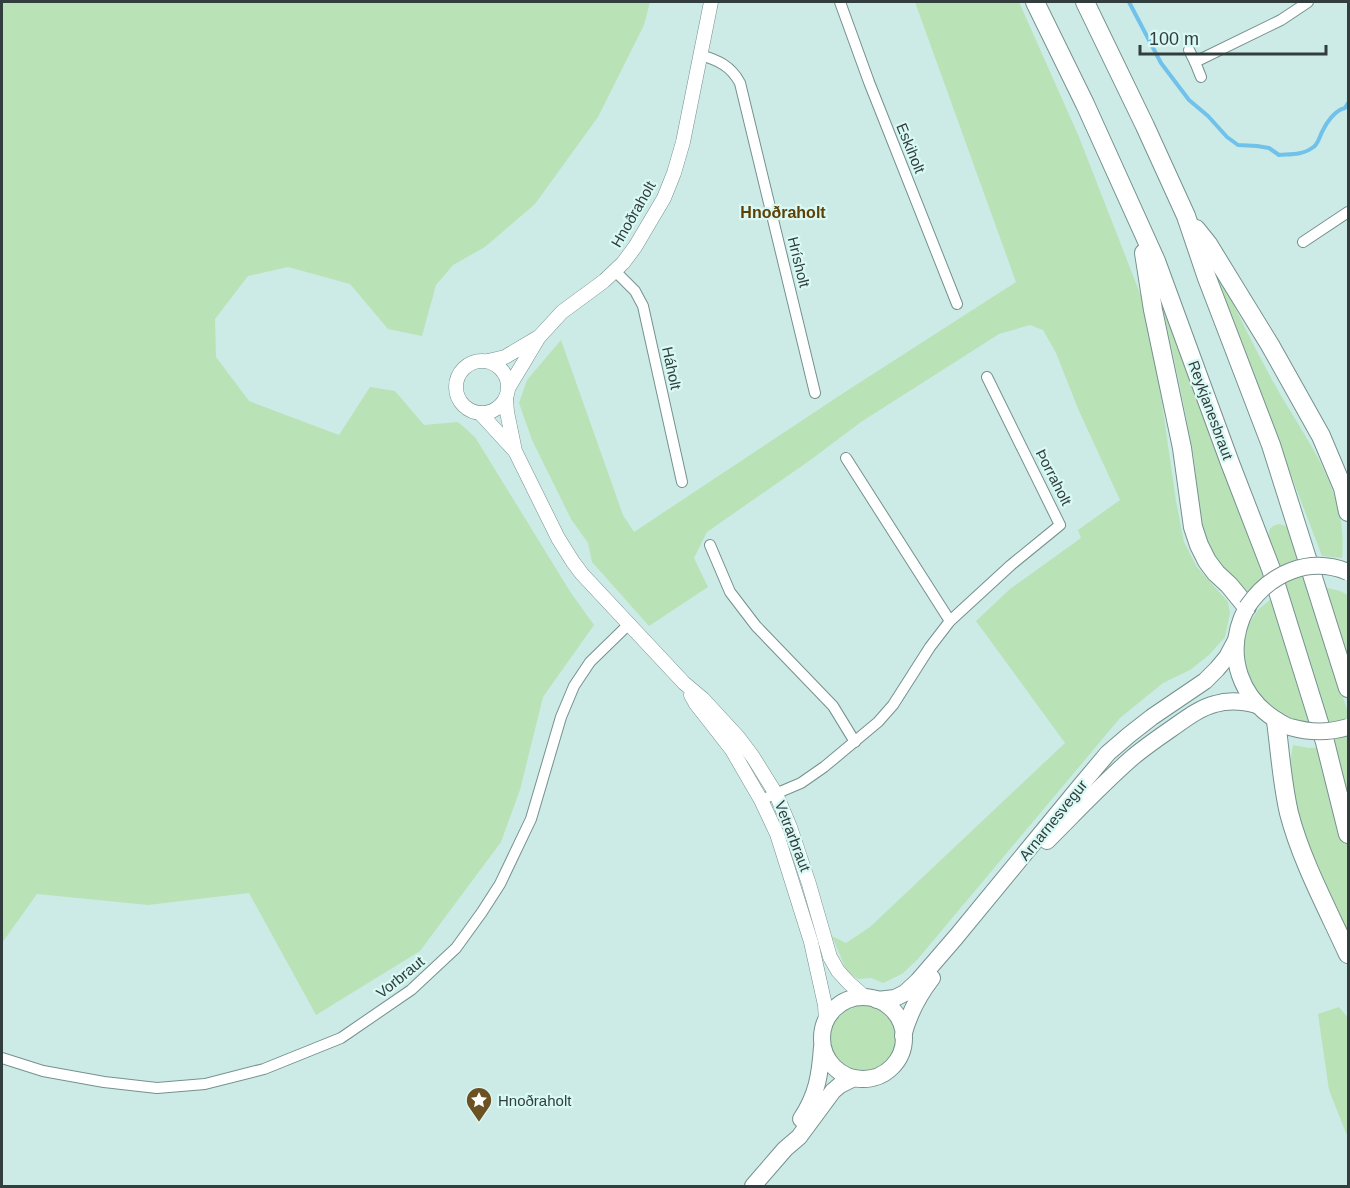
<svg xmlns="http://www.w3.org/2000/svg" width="1350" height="1188" font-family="Arial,sans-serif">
<rect width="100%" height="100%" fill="#ccebe7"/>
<g fill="#b9e2b7">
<polygon points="2,2 650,2 644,25 598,117 535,204 485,247 453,265 436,285 422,336 388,329 350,284 288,267 248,276 215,319 216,357 249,401 339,435 370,387 395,391 424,425 458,422 475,437 571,593 594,625 543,697 520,790 501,842 420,951 316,1015 249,893 148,905 37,894 2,943"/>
<polygon points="915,2 1019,2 1079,137 1141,296 1158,375 1176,501 1184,542 1197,567 1228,602 1230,613 1225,637 1209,655 1190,670 1163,683 1120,718 917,960 902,974 883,983 871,978 858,979 847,972 832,936 846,943 870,927 1065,743 976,621 1010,589 1081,538 1078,530 1120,500 1079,411 1056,353 1043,330 1030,325 999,334 861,422 809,461 707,532 694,558 708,587 649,626 592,562 588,543 571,519 532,440 519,403 527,380 561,340 623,515 634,532 845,392 1016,282"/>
<path d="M1219 274C1237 312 1255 349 1275 385 1306 440 1349 492 1342 558L1322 556 1215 276Z"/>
<path d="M1161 300 1270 573 1248 592C1236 580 1222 572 1213 557 1198 532 1198 483 1193 453 1184 402 1172 351 1161 300Z"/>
<path d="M1279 524 1286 526 1291 533 1348 713V801L1268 539C1269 530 1269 526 1279 524Z"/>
<polygon points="1323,587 1340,591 1348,595 1348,660"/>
<polygon points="1271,599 1313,726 1282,720 1245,678 1242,640 1248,624 1259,609"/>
<polygon points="1293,745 1309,748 1323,747 1348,845 1348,939 1304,839 1291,785 1290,763"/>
<circle cx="863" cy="1038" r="33"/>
<polygon points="1339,1007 1348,1018 1348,1138 1329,1090 1318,1014"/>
</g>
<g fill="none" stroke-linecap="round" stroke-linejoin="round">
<path stroke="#71c2ea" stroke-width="4" d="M1129 2 1161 63 1189 100 1208 116 1227 137 1238 145 1257 146 1269 148 1279 155C1289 154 1303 155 1312 148 1318 145 1319 138 1322 132 1326 123 1335 110 1345 108L1348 103"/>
<g stroke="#75918e" stroke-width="12">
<g id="minor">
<polyline points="840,2 869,82 957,304"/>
<polyline points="1189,50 1195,62"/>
<path d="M700 55C718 60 731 66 740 83L815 393"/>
<polyline points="1201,77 1195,62 1281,20 1308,2"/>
<polyline points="1303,242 1348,212"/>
<polyline points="615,271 635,291 643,306 682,482"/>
<polyline points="846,458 950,621"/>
<polyline points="710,545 730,592 756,626 833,706 855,742"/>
<polyline points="761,800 801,783 824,767 878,722 893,705 930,647 950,621 1011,565 1060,525 987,377"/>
<polyline points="2,1058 43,1071 104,1082 157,1088 205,1084 264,1069 341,1038 411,990 456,948 482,912 500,884 531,819 561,717 574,686 590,662 629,624"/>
</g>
</g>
<g stroke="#75918e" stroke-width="15">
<g id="tertiary">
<circle cx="482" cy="387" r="26"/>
<polyline points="488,361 505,357 537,338"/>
<polyline points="509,387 539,337 562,312 604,281 623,263 635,247 664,198 674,173 683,142 711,2"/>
<polyline points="506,399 507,412 515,451 558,538 573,562 582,574 684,683 703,699 738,737 753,757 776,794 790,827 809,884 830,957 838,971 849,983 866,998"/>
<polyline points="480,413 513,449"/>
<polyline points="691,695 696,704 732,750 761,800 777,834 811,942 825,1005 826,1021"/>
</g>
</g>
<g stroke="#75918e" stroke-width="18">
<g id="primary">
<path d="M1247 607C1222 654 1240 703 1287 726"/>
<path d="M1047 841C1075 813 1103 783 1133 757 1145 747 1158 738 1171 729 1184 720 1199 708 1215 704 1228 700 1243 701 1257 705"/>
<circle cx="863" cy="1038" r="41"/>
<polyline points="877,1000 895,998 905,993 918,981 956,937 1081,785 1108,753 1129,735 1152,717 1205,681 1217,669 1227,657 1235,642"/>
<path d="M903 1036C909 1013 918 996 932 978"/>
<path d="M801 1119C817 1095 820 1075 822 1047"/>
<polyline points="753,1186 785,1149 799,1137 833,1091 840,1085 854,1078"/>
</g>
</g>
<g stroke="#75918e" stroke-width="20">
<g id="trunk">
<polyline points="1035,2 1085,104 1156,261 1230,463 1271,569 1325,742 1348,834"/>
<polyline points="1085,2 1145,126 1186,216 1207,278 1271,445 1348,688"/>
<polyline points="1196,229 1208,244 1270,345 1321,436 1343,488 1348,512"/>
<polyline points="1144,253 1153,310 1182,448 1193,527 1199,545 1207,561 1216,573 1229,585 1247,607"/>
<path d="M1276 721C1280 751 1282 783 1289 813 1301 860 1328 910 1348 954"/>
</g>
</g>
<use href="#minor" stroke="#fff" stroke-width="10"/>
<use href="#tertiary" stroke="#fff" stroke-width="14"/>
<use href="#primary" stroke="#fff" stroke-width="16"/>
<use href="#trunk" stroke="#fff" stroke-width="18"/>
<g stroke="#75918e" stroke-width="18" stroke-linecap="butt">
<g id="primary-bridge">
<path d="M1247 607C1270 573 1309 556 1348 572"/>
<path d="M1290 727C1311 733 1328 733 1348 727"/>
</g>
</g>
<use href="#primary-bridge" stroke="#fff" stroke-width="16"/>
</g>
<defs>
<g id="sight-pin" transform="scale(1.35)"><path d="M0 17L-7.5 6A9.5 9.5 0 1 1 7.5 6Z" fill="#6c5123" stroke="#d9f9f5"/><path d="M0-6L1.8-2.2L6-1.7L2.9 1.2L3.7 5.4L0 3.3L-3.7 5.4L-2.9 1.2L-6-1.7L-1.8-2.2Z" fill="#fff"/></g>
</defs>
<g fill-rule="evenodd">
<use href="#sight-pin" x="479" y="1100"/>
</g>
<g text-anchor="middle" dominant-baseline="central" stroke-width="4.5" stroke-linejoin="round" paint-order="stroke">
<g font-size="15" fill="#323e3d" stroke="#d9f9f5">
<text transform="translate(911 148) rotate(68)">Eskiholt</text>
<text transform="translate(633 214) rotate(-60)">Hnoðraholt</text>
<text transform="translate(799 262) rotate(76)">Hrísholt</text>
<text transform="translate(672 368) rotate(78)">Háholt</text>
<text transform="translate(1211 410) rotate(70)">Reykjanesbraut</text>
<text transform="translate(1054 477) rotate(63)">Þorraholt</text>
<text transform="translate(1053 820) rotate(-51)">Arnarnesvegur</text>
<text transform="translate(793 836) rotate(69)">Vetrarbraut</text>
<text transform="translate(400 977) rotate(-39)">Vorbraut</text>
</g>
<g font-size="15" fill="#323e3d" stroke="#d9f9f5" text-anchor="start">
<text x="498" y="1100">Hnoðraholt</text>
</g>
<g font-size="16" font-weight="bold" fill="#5e4004" stroke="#d9f9f5">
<text x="783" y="212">Hnoðraholt</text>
</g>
</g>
<rect width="1350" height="1188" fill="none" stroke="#323e3d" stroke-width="6"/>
<path d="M1140 45v9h186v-9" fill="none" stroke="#323e3d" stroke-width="3"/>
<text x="1149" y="45" font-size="18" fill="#323e3d" stroke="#d9f9f5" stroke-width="4.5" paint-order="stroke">100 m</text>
</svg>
